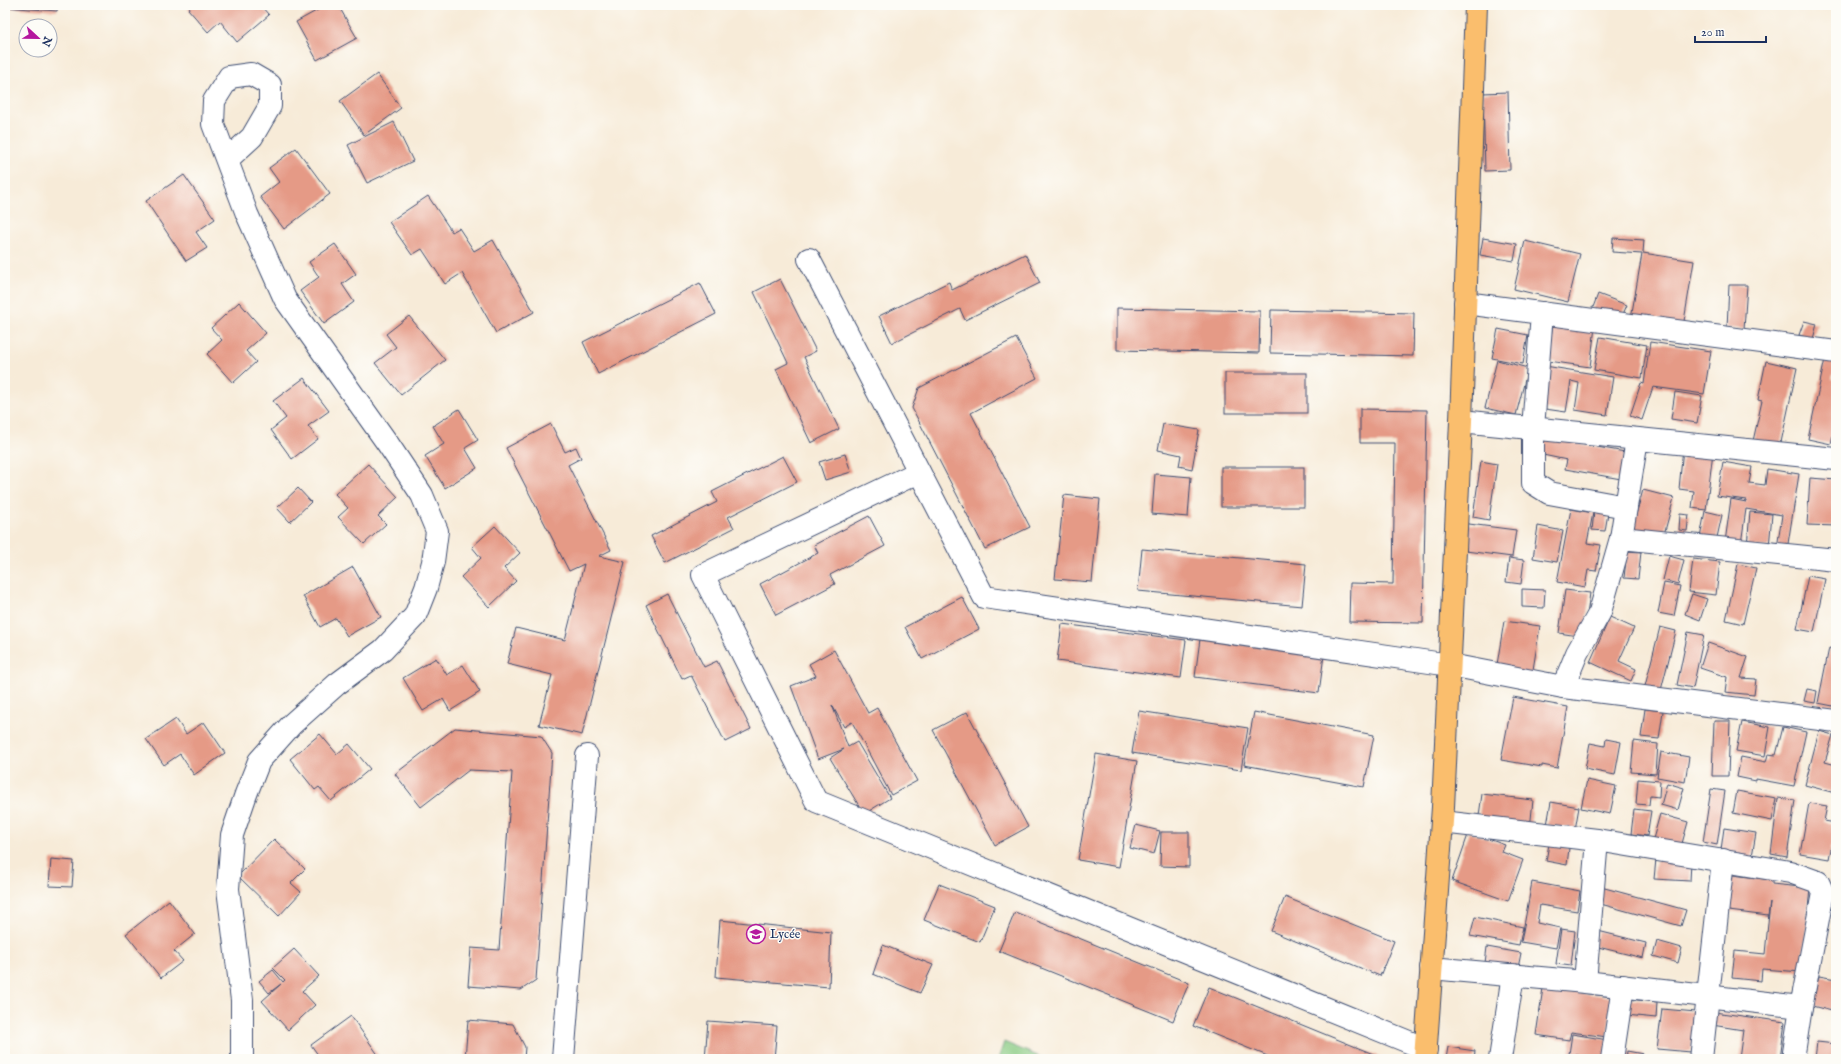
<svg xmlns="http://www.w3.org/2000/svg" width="1841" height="1064" font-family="'IM FELL English',serif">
<rect width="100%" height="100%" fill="#fdfcf7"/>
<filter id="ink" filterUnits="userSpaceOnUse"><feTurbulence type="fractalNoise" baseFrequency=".025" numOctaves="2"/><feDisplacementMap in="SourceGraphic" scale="8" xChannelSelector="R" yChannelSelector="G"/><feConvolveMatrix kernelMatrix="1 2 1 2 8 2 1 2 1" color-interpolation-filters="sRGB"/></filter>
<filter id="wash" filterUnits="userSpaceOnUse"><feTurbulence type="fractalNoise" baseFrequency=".012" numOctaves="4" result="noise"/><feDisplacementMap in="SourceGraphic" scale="16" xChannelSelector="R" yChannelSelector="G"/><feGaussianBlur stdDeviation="0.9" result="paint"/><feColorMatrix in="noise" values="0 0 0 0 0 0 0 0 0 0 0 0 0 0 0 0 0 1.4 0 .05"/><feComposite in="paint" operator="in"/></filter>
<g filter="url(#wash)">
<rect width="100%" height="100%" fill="#f7ebd8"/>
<polygon fill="#88ca82" stroke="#527c70" points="1004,1042 1045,1059 998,1059"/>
<g id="blocks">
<g fill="#e59a86">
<polygon points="5,5 58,5 57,11 5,7"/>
<polygon points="193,5 260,5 269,15 237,42 220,21 208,32 188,9"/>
<polygon points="327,5 338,5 357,38 317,60 296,22"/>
<polygon points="377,74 401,108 364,135 340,101"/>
<polygon points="1508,92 1510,170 1485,171 1483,93"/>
<polygon points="394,122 413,161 367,183 348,145"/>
<polygon points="296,148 330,194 284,229 260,197 279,182 269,168"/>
<polygon points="184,175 215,219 196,232 207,248 186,261 146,201"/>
<polygon points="428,196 452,232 459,228 474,251 493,240 534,312 496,333 462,273 445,284 422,249 412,255 389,222"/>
<polygon points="1483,238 1517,244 1514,261 1480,255"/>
<polygon points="1613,238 1644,240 1643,253 1694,261 1683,327 1631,318 1642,254 1612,252"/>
<polygon points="1525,241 1580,254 1568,302 1514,289"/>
<polygon points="335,244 356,274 342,284 354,302 324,324 300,291 319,277 309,262"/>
<polygon points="1025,254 1040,283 965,320 960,309 892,343 879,316 949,282 952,290"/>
<polygon points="780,279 816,351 804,357 839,429 811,443 776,369 788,363 754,292"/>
<polygon points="700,283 716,314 598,374 583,342"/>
<polygon points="1729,285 1747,285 1744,329 1727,328"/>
<polygon points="1598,294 1627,305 1620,321 1592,310"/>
<polygon points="239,302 266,333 246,351 256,362 233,383 207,354 222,340 211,328"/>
<polygon points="1117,308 1260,311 1259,353 1117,350"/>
<polygon points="1271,310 1414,313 1413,356 1270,353"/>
<polygon points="409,316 445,360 401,395 375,363 396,347 386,334"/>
<polygon points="1804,321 1817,324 1813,339 1799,335"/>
<polygon points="1553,322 1595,327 1590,367 1548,361"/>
<polygon points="1498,329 1528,335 1523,364 1492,358"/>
<polygon points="1600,337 1647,345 1642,378 1594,370"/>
<polygon points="1016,338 1037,378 971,413 1030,527 985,549 912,408 919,388"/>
<polygon points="1650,342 1711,351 1704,394 1653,387 1642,420 1630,416 1641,383 1644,384"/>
<polygon points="1825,359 1836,362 1832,379 1836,380 1836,421 1831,444 1808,439"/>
<polygon points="1497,360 1528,368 1516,415 1485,408"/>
<polygon points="1766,361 1797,368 1780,447 1753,441 1762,401 1758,400"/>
<polygon points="1545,366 1613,377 1607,415 1575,410 1579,383 1571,381 1566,412 1538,408"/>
<rect x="1225" y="373" width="82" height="40"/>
<polygon points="304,378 329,411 308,426 318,439 292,459 271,430 286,418 273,401"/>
<polygon points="1675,392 1702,396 1697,423 1671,419"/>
<polygon points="459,409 478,440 465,448 477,468 445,488 425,456 444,444 433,426"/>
<polygon points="1360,409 1427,410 1423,623 1349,622 1350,583 1393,584 1395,443 1360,443"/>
<polygon points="551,424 565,452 576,447 581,458 568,465 611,550 599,556 625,562 582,735 539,725 552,675 507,664 516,628 565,640 584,564 569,571 506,448"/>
<polygon points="1163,424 1199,430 1192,469 1179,466 1181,455 1158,450"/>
<polygon points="1541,437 1625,452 1621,479 1565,469 1567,460 1538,454"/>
<polygon points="1683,448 1713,452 1706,510 1692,508 1694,491 1679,489"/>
<polygon points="845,454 851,472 825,480 819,462"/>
<polygon points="783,456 797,482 728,517 734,528 665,563 651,536 717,502 712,492"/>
<polygon points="1481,461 1497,464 1489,520 1473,517"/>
<polygon points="1723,462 1752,467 1749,483 1765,485 1767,469 1799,474 1787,550 1777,548 1782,515 1746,509 1741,544 1725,542 1731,499 1746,502 1746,500 1717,496"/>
<polygon points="368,464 398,497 378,516 386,524 364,544 338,517 348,508 335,494"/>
<rect x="1221" y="467" width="83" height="40"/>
<polygon points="1155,474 1191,477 1188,517 1152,514"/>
<polygon points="1810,478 1836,480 1836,526 1807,525"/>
<polygon points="298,488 311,502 290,522 277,508"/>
<polygon points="1643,490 1674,498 1663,538 1632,529"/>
<polygon points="1064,495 1100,499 1092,582 1055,579"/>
<polygon points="1571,509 1593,513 1587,543 1601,545 1596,571 1588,570 1585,587 1557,582"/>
<polygon points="1705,511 1722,515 1716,542 1700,538"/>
<polygon points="1594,512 1608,513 1605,531 1592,530"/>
<polygon points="1750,512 1772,514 1769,547 1747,546"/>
<polygon points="1680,514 1689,515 1687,531 1679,530"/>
<polygon points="869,516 885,546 830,575 835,584 776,615 760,584 818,553 814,545"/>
<polygon points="1461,523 1516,530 1512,557 1458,550"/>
<polygon points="495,526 520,553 504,568 516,581 489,607 461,577 481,558 472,547"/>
<polygon points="1538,526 1563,531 1557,562 1533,558"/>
<polygon points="1142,549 1306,564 1302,606 1138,591"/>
<polygon points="1627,551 1641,552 1638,579 1624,578"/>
<polygon points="1669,556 1684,560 1678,584 1663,580"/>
<polygon points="1509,558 1524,560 1521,584 1506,582"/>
<polygon points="1693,559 1720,562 1716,595 1689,592"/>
<polygon points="1738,564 1756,568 1743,624 1726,620"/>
<polygon points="353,567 381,617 347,636 336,618 320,627 303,596"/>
<polygon points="1808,576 1825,579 1814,632 1797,629"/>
<polygon points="1664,583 1680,586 1674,616 1658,613"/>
<polygon points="1522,589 1545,590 1544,608 1522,607"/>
<polygon points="1565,590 1590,593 1584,637 1559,633"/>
<polygon points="667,594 704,667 717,661 751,729 725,742 691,675 682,679 646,605"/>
<polygon points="1692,594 1707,599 1700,620 1685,614"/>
<polygon points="962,597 979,629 922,659 905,627"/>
<polygon points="1610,617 1634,628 1619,661 1636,669 1631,681 1590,662"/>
<polygon points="1504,621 1540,626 1532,676 1496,671"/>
<polygon points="1062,624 1186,640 1181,678 1057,661"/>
<polygon points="1660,627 1676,631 1660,694 1644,690"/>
<polygon points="1688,632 1704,635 1693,688 1677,685"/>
<polygon points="1200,639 1324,655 1319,693 1195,677"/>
<polygon points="1708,643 1748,657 1741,678 1756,679 1754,695 1725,692 1727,677 1700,668"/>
<polygon points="1829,648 1836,650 1836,693 1833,706 1818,703"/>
<polygon points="834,650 868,713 877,708 917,781 891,795 852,722 844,727 832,705 848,747 857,742 890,798 864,814 830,758 844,749 818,759 791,686 816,676 809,664"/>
<polygon points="436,658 447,675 463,665 480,692 450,711 443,699 423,711 403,678"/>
<polygon points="1807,689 1817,691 1815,703 1804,701"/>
<polygon points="1513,697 1568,707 1557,768 1542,765 1542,767 1501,760"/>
<polygon points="1645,709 1663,711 1659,739 1641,737"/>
<polygon points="1139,711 1248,728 1241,770 1132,753"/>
<polygon points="967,712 1028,827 995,845 933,730"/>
<polygon points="1254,712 1374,735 1364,787 1244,765"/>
<polygon points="176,719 186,734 204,722 225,753 194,775 180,754 164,765 146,739"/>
<polygon points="1714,721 1730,721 1728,776 1712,776"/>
<polygon points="1742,722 1770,727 1765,756 1736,751"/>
<polygon points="1783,727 1806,732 1794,786 1756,779 1756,781 1737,777 1741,757 1766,762 1768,754 1776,755"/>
<polygon points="455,728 541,736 552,753 536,980 521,990 468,986 471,948 499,950 512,772 469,770 421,807 395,774"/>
<polygon points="1819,731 1833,735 1825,762 1836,765 1835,793 1805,785"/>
<polygon points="320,734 337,754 349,744 370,769 331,801 319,787 315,790 290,759"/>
<polygon points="1606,739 1621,742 1615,775 1585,769 1590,743 1605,746"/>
<polygon points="1634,741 1658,744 1656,774 1631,772"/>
<polygon points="1661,752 1689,757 1685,782 1657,777"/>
<polygon points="1096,754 1137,761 1119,867 1078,860"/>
<polygon points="1638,779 1660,781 1659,797 1650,796 1649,805 1636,804"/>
<polygon points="1587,780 1616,786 1610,814 1581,808"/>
<polygon points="1667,783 1684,788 1678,810 1661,805"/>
<polygon points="1711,789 1725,791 1717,845 1703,842"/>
<polygon points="1737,791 1776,798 1772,821 1733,813"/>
<polygon points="1482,794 1533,800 1530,829 1478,823"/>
<polygon points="1778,798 1795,800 1787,857 1771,854"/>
<polygon points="1551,802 1579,807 1575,830 1547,825"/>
<polygon points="1809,803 1827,806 1824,821 1836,823 1833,836 1836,829 1836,838 1833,838 1829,859 1800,854"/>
<polygon points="1634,809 1651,811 1647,836 1631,834"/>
<polygon points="1660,814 1688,822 1681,847 1653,839"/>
<polygon points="1136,825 1160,831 1154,854 1130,848"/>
<polygon points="1724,828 1756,833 1751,862 1720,857"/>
<polygon points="1161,832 1189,832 1189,867 1160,866"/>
<polygon points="1469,832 1505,845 1502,852 1523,860 1508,901 1452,881"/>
<polygon points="274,839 305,869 291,883 301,892 279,916 238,876"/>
<polygon points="1549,844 1569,848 1567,865 1546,861"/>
<polygon points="51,859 74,861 72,887 49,886"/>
<polygon points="1656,859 1691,862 1690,881 1654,879"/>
<polygon points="1725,874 1772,880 1772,884 1810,888 1802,972 1762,969 1761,981 1732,978 1735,951 1765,954 1770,903 1768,916 1721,910"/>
<polygon points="1532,882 1580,891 1577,911 1540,905 1537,923 1560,928 1556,948 1521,942"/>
<polygon points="939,884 995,906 980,942 924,920"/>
<polygon points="1601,887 1686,910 1681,926 1597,903"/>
<polygon points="1285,897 1394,941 1380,976 1271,931"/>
<polygon points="169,900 195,934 174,951 183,961 161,978 126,934"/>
<polygon points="1015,912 1189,983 1173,1021 999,951"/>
<polygon points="1475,917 1523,927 1519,945 1470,936"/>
<polygon points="720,920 831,932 829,987 716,977"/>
<polygon points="1561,929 1575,931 1571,966 1556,964"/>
<polygon points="1598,931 1646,943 1643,958 1594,946"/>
<polygon points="1657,941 1682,948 1678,963 1653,956"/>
<polygon points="883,945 933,965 920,993 873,974"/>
<polygon points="1487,947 1521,953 1518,968 1485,963"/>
<polygon points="294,949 319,976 302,991 315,1005 288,1030 262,1001 281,984 269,993 259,981 273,970 283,982 285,980 273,968"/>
<polygon points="1819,976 1836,979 1836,1012 1812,1006"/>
<polygon points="1209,987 1383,1058 1382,1059 1275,1059 1193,1026"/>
<polygon points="1543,988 1613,997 1607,1037 1571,1032 1569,1040 1536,1035"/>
<polygon points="1627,999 1657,1002 1656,1018 1626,1015"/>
<polygon points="1662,1009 1696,1012 1691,1052 1657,1049"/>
<polygon points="1714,1012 1785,1022 1780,1059 1739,1059 1743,1030 1712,1025"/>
<polygon points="351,1016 381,1059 321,1059 311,1045"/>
<polygon points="468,1020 513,1024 525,1047 524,1059 465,1059"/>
<polygon points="708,1021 777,1026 774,1059 705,1059"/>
<polygon points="1572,1034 1608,1040 1605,1059 1569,1054"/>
<polygon points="1817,1042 1836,1044 1834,1059 1815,1059"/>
<polygon points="1448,1047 1475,1051 1474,1059 1446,1059"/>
<polygon points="1627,1051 1643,1054 1642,1059 1626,1059"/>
</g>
</g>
</g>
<g filter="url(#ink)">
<use href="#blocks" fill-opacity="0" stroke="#3c4b70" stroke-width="1"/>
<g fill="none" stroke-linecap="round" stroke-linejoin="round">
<g stroke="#3c4b70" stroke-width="24">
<g id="minor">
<polyline points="228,159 252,137 270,106 270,85 251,74 229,77 214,101 213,124 247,214 285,299 388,444 422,495 437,531 433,562 426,588 415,616 383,650 337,684 292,724 259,761 246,794 232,835 228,889 242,1000 242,1059"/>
<polyline points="809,259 984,597 1450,665 1563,687 1577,653 1600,612 1621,538 1836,560"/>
<polyline points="1465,303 1836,352"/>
<polyline points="1542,313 1533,428 1533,483 1549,493 1626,507"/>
<polyline points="1461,421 1836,459"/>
<polyline points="919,472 703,575 816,801 1426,1049"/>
<polyline points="1621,538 1637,439"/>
<polyline points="1563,687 1836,721"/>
<polyline points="1431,968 1585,982 1801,1007 1823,893 1818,882 1790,872 1597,840 1442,822"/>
<polyline points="1585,982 1597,840"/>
<polyline points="563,1059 587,756"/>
<polyline points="1500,1059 1513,975"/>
<polyline points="1612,1059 1623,986"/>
<polyline points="1701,1059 1723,860"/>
<polyline points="1793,1059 1801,1007"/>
</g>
</g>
<g stroke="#3c4b70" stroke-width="24">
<polyline id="major" points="1425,1059 1443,807 1461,421 1476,5"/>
</g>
<use href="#minor" stroke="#fff" stroke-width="22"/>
<use href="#major" stroke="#fabe6d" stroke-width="22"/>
</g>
</g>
<defs>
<g id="school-ring" transform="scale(1)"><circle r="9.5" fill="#fdfcf7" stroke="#b5179e" stroke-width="1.5"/><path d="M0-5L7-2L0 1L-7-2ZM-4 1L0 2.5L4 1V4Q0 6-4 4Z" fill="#b5179e"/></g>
</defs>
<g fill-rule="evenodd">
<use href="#school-ring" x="756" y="934"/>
</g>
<g text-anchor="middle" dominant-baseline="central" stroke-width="3" stroke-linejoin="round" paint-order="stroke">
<g font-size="12" fill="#1b2f5e" stroke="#fdfcf7" text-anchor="start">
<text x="770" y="934">Lycée</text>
</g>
</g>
<rect width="1841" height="1064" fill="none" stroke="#fdfcf7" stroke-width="20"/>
<g transform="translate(38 38) rotate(112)"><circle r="19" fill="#fdfcf7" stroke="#a3aaba"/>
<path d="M0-3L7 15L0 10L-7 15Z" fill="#b5179e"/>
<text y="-6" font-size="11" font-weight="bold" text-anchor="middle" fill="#1b2f5e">N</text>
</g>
<path d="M1695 36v6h71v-6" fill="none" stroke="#1b2f5e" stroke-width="2"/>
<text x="1701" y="36" font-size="12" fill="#1b2f5e" stroke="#fdfcf7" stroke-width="3" paint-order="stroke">20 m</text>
</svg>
